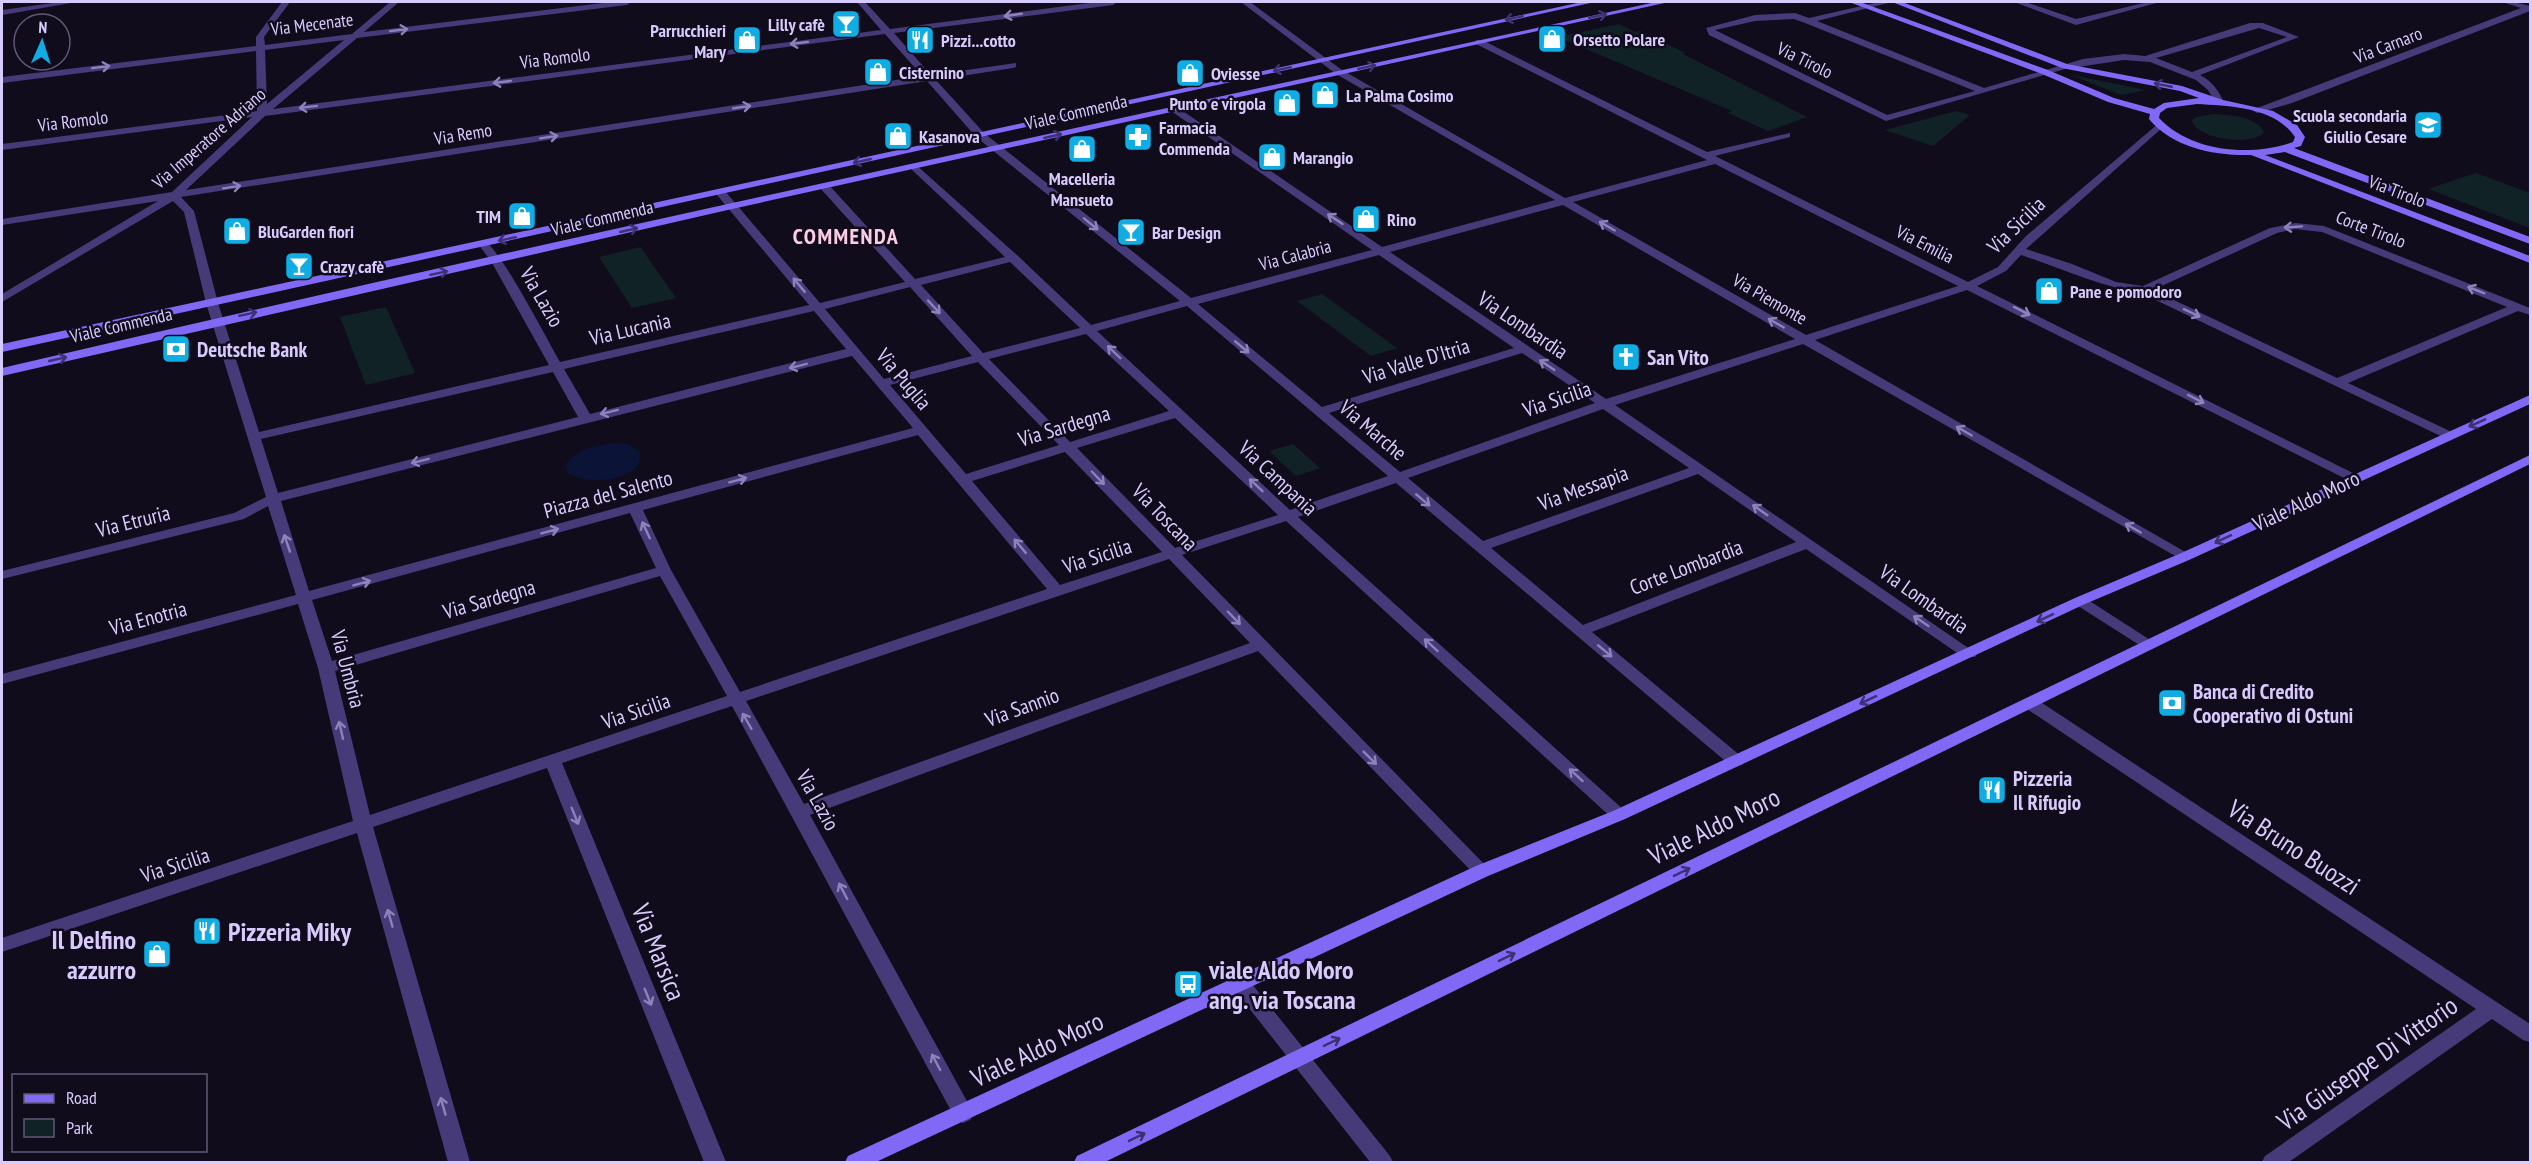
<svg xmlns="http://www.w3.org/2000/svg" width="2532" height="1164" font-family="'PT Sans Narrow',sans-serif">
<rect width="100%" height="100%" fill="#110c1c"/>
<g fill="#102225">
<polygon points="1619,24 1635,32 1641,31 1685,53 1683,54 1807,117 1768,131 1728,113 1732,111 1558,37"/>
<polygon points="2071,75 2146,90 2121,95"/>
<polygon points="1956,111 1970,115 1933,146 1885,130"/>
<path d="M2213 114C2229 115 2256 116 2264 132 2253 147 2195 139 2192 120L2196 117Z"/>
<polygon points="2476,173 2530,193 2530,228 2428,189"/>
<polygon points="641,247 641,248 676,298 632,308 599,257"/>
<polygon points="1322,294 1397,348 1371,356 1297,301"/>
<polygon points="386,307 415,373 366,385 340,317"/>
<polygon points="1293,444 1320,468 1296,476 1269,451"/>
</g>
<path fill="#0b1436" d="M616 443 628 444 640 452C640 455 640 459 639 462 632 482 583 485 568 473L566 464C579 448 596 445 616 443Z"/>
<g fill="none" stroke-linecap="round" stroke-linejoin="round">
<g fill="#463a78" fill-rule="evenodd">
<polygon points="60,2 77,2 2,15 2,10"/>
<path d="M282 2H290L264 37 265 45 352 34 390 2H399L364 32 611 2H631L627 5 357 38 273 109 881 30 857 2H865L890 29 1097 2H1117L1113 5 894 33 931 75 1016 63V67L1013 68 936 80 984 133 1191 298 1372 250 1171 111V107H1177L1382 247 1555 200 1336 74 1241 2H1250L1342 70 1565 198 1707 160 1476 44V40H1482L1707 152 1790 133V137L1715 156 1968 282 1998 267 2026 236 2159 123 2162 124V128L2026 249 2072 264 2116 282 2143 286 2270 228 2295 223 2324 226 2530 308V315L2518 311 2348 383 2454 433 2456 436 2449 440 2141 293C2099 286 2061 268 2021 255L2006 271 1977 286 2359 476 2361 479 2359 482 2354 483 1967 290 1815 340 2189 554 2191 557 2189 560 2184 561 1803 344 1615 405 1977 654 1975 657H1963L1806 549 1592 632 1742 757 1745 761 1742 765H1730L1396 483 1298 517 1625 811 1628 815 1625 819H1613L1286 521 1182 555 1491 871 1488 876 1482 878 1476 876 1258 651 810 815 974 1114 970 1120 963 1123 956 1120 732 706 562 763 726 1162H704L547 768 373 827 470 1162H448L357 833 2 952V938L353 821 318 668 298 604 2 684V674L296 595 268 506 244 519 2 579V571L234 513 266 497 206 303 184 212 173 201 2 302V294L158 201 2 225V219L172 192 252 117 2 150V144L257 111 256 51 2 83V77L256 46V37ZM885 34 922 76 186 190 265 116ZM344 40 267 104 265 50ZM927 81 976 137 1180 301 1091 325 1018 256 914 163 909 166 910 168 1005 257 915 279 828 184H820V188L905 282 820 303 725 191H717V195L809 305 560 362C549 343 499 246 484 241L478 244 491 261 549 365 259 432 218 303 194 211 181 197ZM1715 164 1958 286 1806 335 1573 202ZM1563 205 1795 339 1606 399 1390 252ZM2295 229 2322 232 2507 307 2337 378 2153 290 2277 233ZM1379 255 1514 348 1322 407 1198 304ZM1010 262 1080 328 983 353 921 285ZM910 287 972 356 884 379 825 309ZM1187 306 1388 476 1290 510 1097 331ZM814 311 846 349 590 414 564 369ZM1086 334 1169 411 1070 442 989 359ZM1522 353 1595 403 1400 472 1329 413ZM852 356 913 428 309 591 281 501ZM978 362 1059 445 966 474 890 385ZM553 372 578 417 278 493 261 439ZM1603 409 1689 468 1483 541 1408 478ZM1175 418 1278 515 1175 548 1077 448ZM918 435 1047 589 740 692 671 570 643 510ZM1065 452 1162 552 1060 585 972 481ZM1698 474 1796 542 1583 625 1491 548ZM630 513 656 568 332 661 312 600ZM1169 559 1250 643 804 804 746 701ZM660 576 727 696 370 815 335 671Z"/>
<path d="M1879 2H1892L1817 21 1984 88 2083 59 2124 54 2145 56 2250 23H2263L2299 37 2200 75C2212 81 2218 90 2224 102L2219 105 2216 104 2208 90 2196 80 2150 62 2124 60 2065 69 1886 121 1709 35 1706 28 1755 15 1795 13 1809 18ZM1794 19 1805 23 1975 91 1887 115 1715 30 1755 21ZM2259 28 2287 37 2192 72 2156 58Z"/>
<polygon points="2014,2 2025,2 2076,19 2148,2 2160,2 2076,25"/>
<polygon points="2502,2 2514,2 2530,6 2530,11 2292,103 2257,113 2252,110 2521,8"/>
<polygon points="2080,596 2085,598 2158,645 2150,650 2144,648 2075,604 2072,601"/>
<polygon points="2030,698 2036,699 2530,1024 2530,1042 2523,1040 2492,1019 2289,1162 2262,1162 2265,1156 2476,1009 2024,707 2022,703 2024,699"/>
<polygon points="1241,977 1248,979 1390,1156 1393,1162 1370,1162 1234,989 1231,984 1234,979"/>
</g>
<g fill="#8168f5" fill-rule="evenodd">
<polygon points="1582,2 1595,2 2,352 2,344"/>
<path d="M1656 2H1669L732 209 2 376V368C551 240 1104 122 1656 2Z"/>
<path d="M1849 2H1860L2048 70 2114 98 2154 109 2164 103 2199 98 2180 91 2062 68 1892 2H1902L2067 64 2182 86 2223 100 2273 111 2297 125 2305 137 2301 146 2294 148 2530 237V244L2285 152 2265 155 2530 256V263L2251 155C2215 156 2173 148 2149 119L2150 114 2108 102 2042 74ZM2197 104C2230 106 2275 107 2295 137L2293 142C2250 157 2191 152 2159 118L2160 113 2167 108Z"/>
<polygon points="2530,395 2530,404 2189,560 2085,604 1625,819 1488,876 876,1162 845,1162 848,1156 1476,866 1613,811 2075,598 2179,554"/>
<polygon points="2530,455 2530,464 1105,1162 1074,1162 1077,1156"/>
</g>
</g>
<defs><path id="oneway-shaft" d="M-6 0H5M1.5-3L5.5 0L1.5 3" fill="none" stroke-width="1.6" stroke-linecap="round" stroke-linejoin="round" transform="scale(1.5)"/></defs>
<g stroke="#8f82ba">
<use href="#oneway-shaft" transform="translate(1013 15) rotate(172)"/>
<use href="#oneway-shaft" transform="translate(399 30) rotate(-7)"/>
<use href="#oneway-shaft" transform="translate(799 43) rotate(173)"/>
<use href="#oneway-shaft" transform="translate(101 67) rotate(-7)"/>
<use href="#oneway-shaft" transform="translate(502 82) rotate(173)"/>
<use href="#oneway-shaft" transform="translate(308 107) rotate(173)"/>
<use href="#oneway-shaft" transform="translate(742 107) rotate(-9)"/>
<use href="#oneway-shaft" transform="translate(549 137) rotate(-9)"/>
<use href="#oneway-shaft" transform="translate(232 187) rotate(-9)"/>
<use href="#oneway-shaft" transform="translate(1335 219) rotate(-146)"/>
<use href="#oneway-shaft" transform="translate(1091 224) rotate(39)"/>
<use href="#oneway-shaft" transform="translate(1607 226) rotate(-150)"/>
<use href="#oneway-shaft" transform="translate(2293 227) rotate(176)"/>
<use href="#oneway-shaft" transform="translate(799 285) rotate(-130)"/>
<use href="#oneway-shaft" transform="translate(2476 290) rotate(-158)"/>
<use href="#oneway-shaft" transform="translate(934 307) rotate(47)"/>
<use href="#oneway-shaft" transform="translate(2022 311) rotate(27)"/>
<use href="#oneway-shaft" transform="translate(2192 313) rotate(25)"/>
<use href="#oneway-shaft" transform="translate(1776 323) rotate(-150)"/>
<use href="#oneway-shaft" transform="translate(1242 347) rotate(40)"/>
<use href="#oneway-shaft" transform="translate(1114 352) rotate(-136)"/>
<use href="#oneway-shaft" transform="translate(1547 365) rotate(-146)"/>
<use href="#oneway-shaft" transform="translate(798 366) rotate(166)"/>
<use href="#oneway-shaft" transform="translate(2196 399) rotate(27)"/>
<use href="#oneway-shaft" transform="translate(609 412) rotate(166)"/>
<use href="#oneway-shaft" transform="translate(1964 431) rotate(-150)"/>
<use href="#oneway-shaft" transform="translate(420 461) rotate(166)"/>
<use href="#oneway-shaft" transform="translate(1098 478) rotate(46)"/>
<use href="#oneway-shaft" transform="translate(738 480) rotate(-15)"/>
<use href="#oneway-shaft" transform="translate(1256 485) rotate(-137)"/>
<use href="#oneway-shaft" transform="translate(1423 500) rotate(40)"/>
<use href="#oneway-shaft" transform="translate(1760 510) rotate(-145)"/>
<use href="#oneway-shaft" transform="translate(2133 528) rotate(-150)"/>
<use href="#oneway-shaft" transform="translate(646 530) rotate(-115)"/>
<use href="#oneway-shaft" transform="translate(550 531) rotate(-15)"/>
<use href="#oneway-shaft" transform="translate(287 543) rotate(-109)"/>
<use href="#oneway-shaft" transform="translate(1020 546) rotate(-130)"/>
<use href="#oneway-shaft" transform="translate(362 583) rotate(-15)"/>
<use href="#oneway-shaft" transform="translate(1234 618) rotate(46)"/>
<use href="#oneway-shaft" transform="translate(1921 621) rotate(-146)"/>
<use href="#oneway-shaft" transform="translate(1431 645) rotate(-138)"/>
<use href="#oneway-shaft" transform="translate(1605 651) rotate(40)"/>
<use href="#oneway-shaft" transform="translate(747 721) rotate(-120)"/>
<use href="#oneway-shaft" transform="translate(341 730) rotate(-103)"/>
<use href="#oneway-shaft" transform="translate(1370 758) rotate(45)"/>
<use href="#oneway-shaft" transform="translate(1576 775) rotate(-138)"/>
<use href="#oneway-shaft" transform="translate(575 816) rotate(68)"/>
<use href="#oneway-shaft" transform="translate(843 891) rotate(-118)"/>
<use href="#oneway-shaft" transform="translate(390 918) rotate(-106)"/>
<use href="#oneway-shaft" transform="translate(648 997) rotate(68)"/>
<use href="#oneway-shaft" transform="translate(936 1062) rotate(-118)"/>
<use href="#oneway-shaft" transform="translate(443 1106) rotate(-106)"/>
</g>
<g stroke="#3e3173">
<use href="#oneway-shaft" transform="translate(1598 16) rotate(-12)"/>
<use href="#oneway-shaft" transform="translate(1514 18) rotate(168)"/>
<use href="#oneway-shaft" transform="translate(1367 67) rotate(-12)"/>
<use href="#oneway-shaft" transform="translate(1282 69) rotate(168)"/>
<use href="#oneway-shaft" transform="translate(2163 85) rotate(-169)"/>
<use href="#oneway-shaft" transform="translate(1053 136) rotate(-13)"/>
<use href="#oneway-shaft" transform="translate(862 161) rotate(167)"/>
<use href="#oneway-shaft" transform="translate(629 230) rotate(-13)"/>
<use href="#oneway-shaft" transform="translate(507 239) rotate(168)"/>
<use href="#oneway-shaft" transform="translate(439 273) rotate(-12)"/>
<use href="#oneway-shaft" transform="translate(248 314) rotate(-12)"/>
<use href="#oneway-shaft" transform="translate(58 359) rotate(-13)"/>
<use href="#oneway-shaft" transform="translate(2477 423) rotate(156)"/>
<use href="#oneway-shaft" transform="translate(2223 539) rotate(155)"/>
<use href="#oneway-shaft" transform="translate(2045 618) rotate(155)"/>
<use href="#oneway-shaft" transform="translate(1868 700) rotate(155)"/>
<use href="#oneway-shaft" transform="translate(1682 872) rotate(-26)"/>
<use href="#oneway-shaft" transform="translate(1507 957) rotate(-26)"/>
<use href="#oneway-shaft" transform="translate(1332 1042) rotate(-26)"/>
<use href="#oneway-shaft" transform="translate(1137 1137) rotate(-26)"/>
</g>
<defs>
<g id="bar-square" transform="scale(1.5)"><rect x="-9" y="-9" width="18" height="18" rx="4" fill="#0fade3" stroke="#110c1c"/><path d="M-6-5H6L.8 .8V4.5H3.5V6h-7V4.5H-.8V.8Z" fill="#fff"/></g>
<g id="shop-square" transform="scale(1.5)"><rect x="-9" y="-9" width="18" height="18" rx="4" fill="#0fade3" stroke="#110c1c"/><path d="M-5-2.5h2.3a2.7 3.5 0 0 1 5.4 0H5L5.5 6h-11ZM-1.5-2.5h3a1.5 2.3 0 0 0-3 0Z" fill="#fff"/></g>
<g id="restaurant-square" transform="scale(1.5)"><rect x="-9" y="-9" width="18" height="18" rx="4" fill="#0fade3" stroke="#110c1c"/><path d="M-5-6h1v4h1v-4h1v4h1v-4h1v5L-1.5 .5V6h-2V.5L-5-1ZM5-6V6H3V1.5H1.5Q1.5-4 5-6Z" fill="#fff"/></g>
<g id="school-square" transform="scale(1.5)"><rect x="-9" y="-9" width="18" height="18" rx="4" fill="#0fade3" stroke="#110c1c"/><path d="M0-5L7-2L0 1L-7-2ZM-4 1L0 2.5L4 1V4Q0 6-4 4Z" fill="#fff"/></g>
<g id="pharmacy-square" transform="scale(1.5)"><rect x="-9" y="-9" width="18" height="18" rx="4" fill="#0fade3" stroke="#110c1c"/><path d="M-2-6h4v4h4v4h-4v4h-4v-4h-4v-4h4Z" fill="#fff"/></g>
<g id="bank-square" transform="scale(1.5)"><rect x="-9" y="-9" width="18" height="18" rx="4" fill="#0fade3" stroke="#110c1c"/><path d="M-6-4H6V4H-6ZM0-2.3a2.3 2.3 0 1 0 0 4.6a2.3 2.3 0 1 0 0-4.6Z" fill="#fff"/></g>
<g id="church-square" transform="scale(1.5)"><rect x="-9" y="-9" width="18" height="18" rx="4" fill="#0fade3" stroke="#110c1c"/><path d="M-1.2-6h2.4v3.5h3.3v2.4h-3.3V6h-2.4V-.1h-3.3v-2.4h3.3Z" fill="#fff"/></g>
<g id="bus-square" transform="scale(1.5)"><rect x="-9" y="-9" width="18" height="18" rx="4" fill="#0fade3" stroke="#110c1c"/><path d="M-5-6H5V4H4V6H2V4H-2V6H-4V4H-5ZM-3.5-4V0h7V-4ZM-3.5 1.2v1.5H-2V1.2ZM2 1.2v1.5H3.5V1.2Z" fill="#fff"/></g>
</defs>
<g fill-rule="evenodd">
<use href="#bar-square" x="846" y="24"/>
<use href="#shop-square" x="1552" y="39"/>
<use href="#shop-square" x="747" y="40"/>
<use href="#restaurant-square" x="920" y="40"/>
<use href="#shop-square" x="878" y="72"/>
<use href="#shop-square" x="1190" y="73"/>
<use href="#shop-square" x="1325" y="95"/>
<use href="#shop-square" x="1287" y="103"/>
<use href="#school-square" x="2428" y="125"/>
<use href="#shop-square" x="898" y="136"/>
<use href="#pharmacy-square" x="1138" y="137"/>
<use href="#shop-square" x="1082" y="149"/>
<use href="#shop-square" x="1272" y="157"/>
<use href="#shop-square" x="522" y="216"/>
<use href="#shop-square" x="1366" y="219"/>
<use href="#shop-square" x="237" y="231"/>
<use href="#bar-square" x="1131" y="232"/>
<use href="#bar-square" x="299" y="266"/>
<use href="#shop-square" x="2049" y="291"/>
<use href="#bank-square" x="176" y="349"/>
<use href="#church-square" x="1626" y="357"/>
<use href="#bank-square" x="2172" y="703"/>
<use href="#restaurant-square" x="1992" y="790"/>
<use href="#restaurant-square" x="207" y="931"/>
<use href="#shop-square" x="157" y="954"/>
<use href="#bus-square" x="1188" y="984"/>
</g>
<g text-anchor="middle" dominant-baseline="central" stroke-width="5" stroke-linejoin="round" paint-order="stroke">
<g font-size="18" fill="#d8cafc" stroke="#110c1c">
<text transform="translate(312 24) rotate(-7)">Via Mecenate</text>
<text transform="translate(2388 45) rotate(-21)">Via Carnaro</text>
<text transform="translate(555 58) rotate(-7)">Via Romolo</text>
<text transform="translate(1805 60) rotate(26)">Via Tirolo</text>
<text transform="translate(1076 112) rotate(-13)">Viale Commenda</text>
<text transform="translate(73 121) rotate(-7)">Via Romolo</text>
<text transform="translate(463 134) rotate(-9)">Via Remo</text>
<text transform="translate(209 138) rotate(-41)">Via Imperatore Adriano</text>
<text transform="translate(2397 191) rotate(21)">Via Tirolo</text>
<text transform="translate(602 218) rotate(-13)">Viale Commenda</text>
<text transform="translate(2371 229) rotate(21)">Corte Tirolo</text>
<text transform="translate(1925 244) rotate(27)">Via Emilia</text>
<text transform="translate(1295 255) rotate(-15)">Via Calabria</text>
<text transform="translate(1770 299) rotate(30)">Via Piemonte</text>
<text transform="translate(121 325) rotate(-13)">Viale Commenda</text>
</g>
<g font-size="18" font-weight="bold" fill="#d8cafc" stroke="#110c1c" text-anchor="start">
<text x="825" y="24" text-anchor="end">Lilly cafè</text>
<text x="726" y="30" text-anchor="end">Parrucchieri<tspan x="726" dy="21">Mary</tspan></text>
<text x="1573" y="39">Orsetto Polare</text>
<text x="941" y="40">Pizzi...cotto</text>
<text x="899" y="72">Cisternino</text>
<text x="1211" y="73">Oviesse</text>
<text x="1346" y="95">La Palma Cosimo</text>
<text x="1266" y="103" text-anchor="end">Punto e virgola</text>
<text x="2407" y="115" text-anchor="end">Scuola secondaria<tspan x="2407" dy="21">Giulio Cesare</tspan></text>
<text x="1159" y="127">Farmacia<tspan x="1159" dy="21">Commenda</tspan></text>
<text x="919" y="136">Kasanova</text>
<text x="1293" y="157">Marangio</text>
<text x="1082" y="178" text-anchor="middle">Macelleria<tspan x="1082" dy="21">Mansueto</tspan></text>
<text x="501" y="216" text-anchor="end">TIM</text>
<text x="1387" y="219">Rino</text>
<text x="258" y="231">BluGarden fiori</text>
<text x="1152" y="232">Bar Design</text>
<text x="320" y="266">Crazy cafè</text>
<text x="2070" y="291">Pane e pomodoro</text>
</g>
<g font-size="21" fill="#d8cafc" stroke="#110c1c">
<text transform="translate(2016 225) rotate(-44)">Via Sicilia</text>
<text transform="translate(542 297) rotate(60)">Via Lazio</text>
<text transform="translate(1523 325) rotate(34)">Via Lombardia</text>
<text transform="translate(630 329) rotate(-13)">Via Lucania</text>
<text transform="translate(1416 361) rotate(-17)">Via Valle D'Itria</text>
<text transform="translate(904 379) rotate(50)">Via Puglia</text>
<text transform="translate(1557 399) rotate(-19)">Via Sicilia</text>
<text transform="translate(1064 426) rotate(-17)">Via Sardegna</text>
<text transform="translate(1373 430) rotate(40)">Via Marche</text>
<text transform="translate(1278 478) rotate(43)">Via Campania</text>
<text transform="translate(1583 488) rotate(-20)">Via Messapia</text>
<text transform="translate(608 494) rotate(-15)">Piazza del Salento</text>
<text transform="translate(2306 501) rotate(-25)">Viale Aldo Moro</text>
<text transform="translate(1165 517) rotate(46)">Via Toscana</text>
<text transform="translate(133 521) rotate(-14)">Via Etruria</text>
<text transform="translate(1097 556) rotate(-18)">Via Sicilia</text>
<text transform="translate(1686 567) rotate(-21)">Corte Lombardia</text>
<text transform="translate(489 599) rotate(-16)">Via Sardegna</text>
<text transform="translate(1924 599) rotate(35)">Via Lombardia</text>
<text transform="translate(148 618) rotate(-15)">Via Enotria</text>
<text transform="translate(348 669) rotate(75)">Via Umbria</text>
<text transform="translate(1022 707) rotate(-20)">Via Sannio</text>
<text transform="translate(636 711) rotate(-19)">Via Sicilia</text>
<text transform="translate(818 800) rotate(61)">Via Lazio</text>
<text transform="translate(175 865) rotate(-18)">Via Sicilia</text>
</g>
<g font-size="21" font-weight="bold" fill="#d8cafc" stroke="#110c1c" text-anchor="start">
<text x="197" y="349">Deutsche Bank</text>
<text x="1647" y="357">San Vito</text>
<text x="2193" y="691">Banca di Credito<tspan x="2193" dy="24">Cooperativo di Ostuni</tspan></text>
<text x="2013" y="778">Pizzeria<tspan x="2013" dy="24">Il Rifugio</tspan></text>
</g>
<g font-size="22" font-weight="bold" letter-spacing="1.5" fill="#fccce3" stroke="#110c1c">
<text x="846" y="236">COMMENDA</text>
</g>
<g font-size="26" fill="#d8cafc" stroke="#110c1c">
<text transform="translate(1714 826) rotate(-26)">Viale Aldo Moro</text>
<text transform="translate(2294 847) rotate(33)">Via Bruno Buozzi</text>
<text transform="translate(659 952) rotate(68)">Via Marsica</text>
<text transform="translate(1037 1049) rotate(-25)">Viale Aldo Moro</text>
<text transform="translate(2367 1063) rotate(-35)">Via Giuseppe Di Vittorio</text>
</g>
<g font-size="26" font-weight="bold" fill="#d8cafc" stroke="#110c1c" text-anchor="start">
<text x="228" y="931">Pizzeria Miky</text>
<text x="136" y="939" text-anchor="end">Il Delfino<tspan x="136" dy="30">azzurro</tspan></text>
<text x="1209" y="969">viale Aldo Moro<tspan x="1209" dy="30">ang. via Toscana</tspan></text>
</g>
</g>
<rect width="2532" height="1164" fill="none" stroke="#d8cafc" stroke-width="6"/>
<rect x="12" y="1074" width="195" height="78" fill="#110c1c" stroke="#615876" stroke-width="1.5"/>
<rect x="24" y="1094" width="30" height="9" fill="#8168f5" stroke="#615876" stroke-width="1.5"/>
<text x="66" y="1104" font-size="18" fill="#d8cafc">Road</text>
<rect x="24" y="1119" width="30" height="18" fill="#102225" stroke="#615876" stroke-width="1.5"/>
<text x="66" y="1134" font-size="18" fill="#d8cafc">Park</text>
<g transform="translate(42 42) rotate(3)"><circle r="28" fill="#110c1c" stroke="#615876" stroke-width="1.5"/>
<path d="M0-4.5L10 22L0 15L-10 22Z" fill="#0fade3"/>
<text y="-9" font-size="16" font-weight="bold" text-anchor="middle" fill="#d8cafc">N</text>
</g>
</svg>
